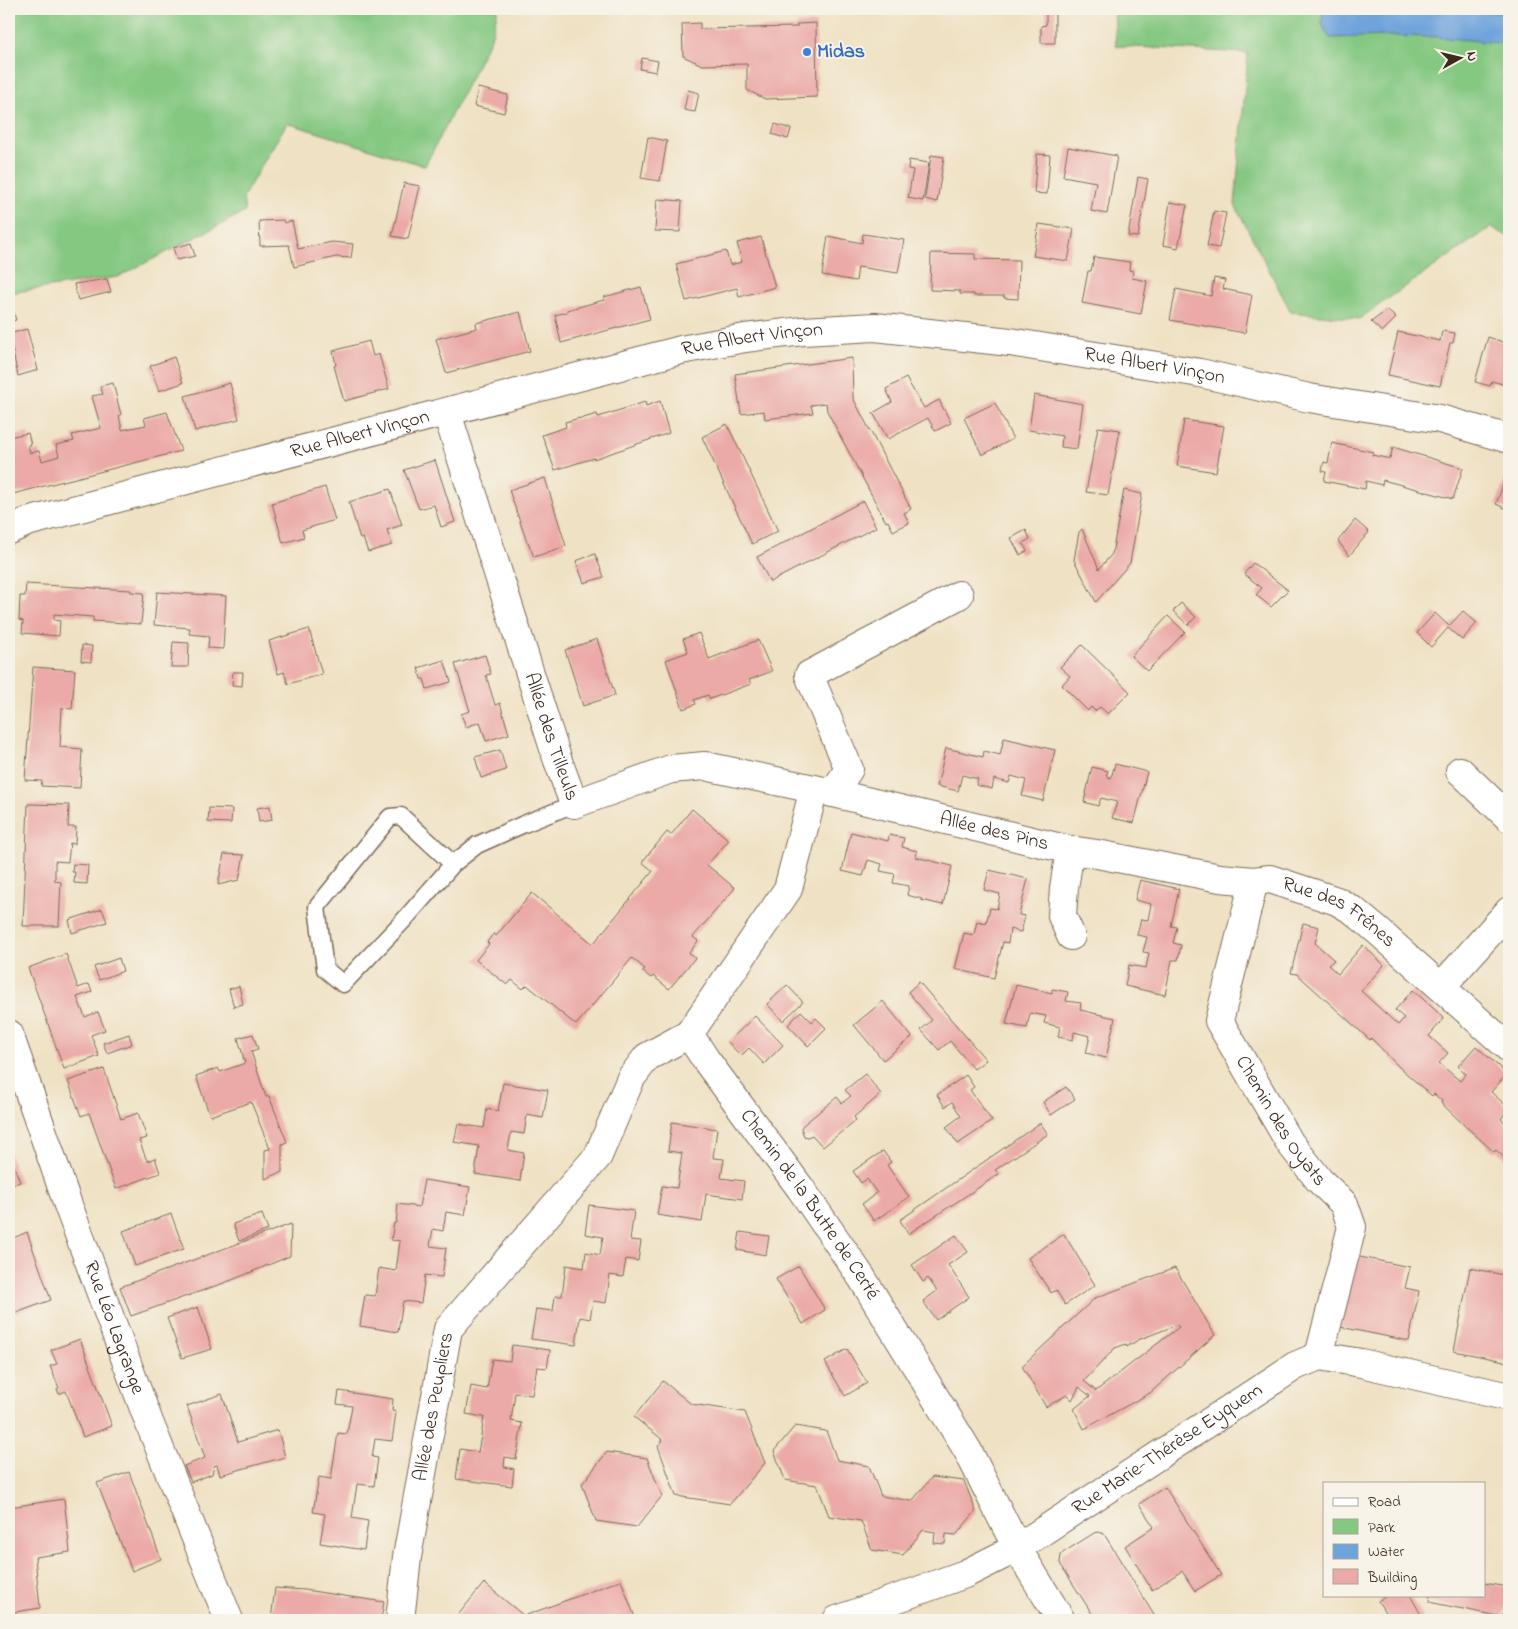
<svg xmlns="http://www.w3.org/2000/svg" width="1518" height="1629" font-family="'Indie Flower',sans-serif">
<rect width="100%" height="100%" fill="#f7f3e8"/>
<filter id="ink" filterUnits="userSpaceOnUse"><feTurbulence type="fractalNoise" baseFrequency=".02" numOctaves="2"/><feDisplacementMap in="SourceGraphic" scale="10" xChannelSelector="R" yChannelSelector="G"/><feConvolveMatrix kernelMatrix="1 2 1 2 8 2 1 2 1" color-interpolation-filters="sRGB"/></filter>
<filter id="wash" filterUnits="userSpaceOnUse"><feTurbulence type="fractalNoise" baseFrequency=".0096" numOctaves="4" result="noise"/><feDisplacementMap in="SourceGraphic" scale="20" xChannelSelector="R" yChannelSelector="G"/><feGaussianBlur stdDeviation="1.12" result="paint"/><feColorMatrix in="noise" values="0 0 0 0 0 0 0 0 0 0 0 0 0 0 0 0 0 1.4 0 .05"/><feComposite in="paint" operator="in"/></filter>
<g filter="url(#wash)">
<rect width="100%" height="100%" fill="#efe1c3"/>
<g fill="#85c882" stroke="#607950">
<polygon points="9,9 498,9 491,38 425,166 287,123 243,197 245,212 118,277 9,293"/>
<polygon points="1114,9 1509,9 1509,237 1491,227 1359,319 1291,312 1235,205 1248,53 1116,46"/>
</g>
<path fill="#6ea3db" stroke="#54667c" d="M1325 9H1453L1509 14V44L1437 37 1388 36 1330 38C1322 28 1320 20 1325 9Z"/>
<g id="blocks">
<g fill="#ebaaa7" fill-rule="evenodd">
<polygon points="1038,9 1055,9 1055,43 1041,43 1041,26 1046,25 1046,12 1038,12"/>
<polygon points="700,23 700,29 797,27 797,24 816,23 817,97 765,99 747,90 747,64 702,65 683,56 682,24"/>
<polygon points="642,58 658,61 656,72 640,69"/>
<polygon points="478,88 508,95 504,113 474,106"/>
<polygon points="688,90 699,93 695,112 684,110"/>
<polygon points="775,124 791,129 788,139 772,134"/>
<polygon points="648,137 667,141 660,181 641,178"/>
<polygon points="1068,147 1117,156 1107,214 1091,211 1096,182 1063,176"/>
<polygon points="1037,154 1050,155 1047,194 1034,193"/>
<polygon points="931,155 944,157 937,202 925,199"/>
<polygon points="909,160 929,163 923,201 908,198 913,170 908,169"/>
<polygon points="1138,177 1148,179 1138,237 1128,236"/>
<polygon points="404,183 420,186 408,239 392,236"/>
<polygon points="657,199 682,201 680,232 655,231"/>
<polygon points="1170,202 1187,205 1178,248 1163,245"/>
<polygon points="1214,211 1226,213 1219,248 1207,246"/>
<polygon points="283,220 284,223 292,221 298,249 332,242 353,244 351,258 336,257 294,267 289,245 260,246 259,221"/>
<polygon points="1039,224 1074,229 1068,261 1033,256"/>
<polygon points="863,234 904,240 898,273 858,267 856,281 822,275 828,236 862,243"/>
<polygon points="761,237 775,287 739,297 737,288 686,301 676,264 726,251 730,265 742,262 737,243"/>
<polygon points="191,243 195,256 177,260 173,248"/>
<polygon points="931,253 975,254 975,259 1019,260 1018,299 1004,298 1005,296 974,296 974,294 960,294 960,291 930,290"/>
<polygon points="1094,257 1130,262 1129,270 1133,271 1132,278 1147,281 1141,314 1082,303 1088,271 1091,271"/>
<polygon points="1214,278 1225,280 1223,289 1252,295 1245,333 1170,320 1176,289 1211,296"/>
<polygon points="107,279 111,292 78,300 74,284"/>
<polygon points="641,287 650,319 561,343 555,315 567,312 567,310 604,300 604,297"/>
<polygon points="9,304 11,304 16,320 9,322"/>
<polygon points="1387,310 1396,318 1382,332 1371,322"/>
<polygon points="520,312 530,351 446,373 436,339 477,328 476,323"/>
<polygon points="27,329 38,370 18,376 9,334"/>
<polygon points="1442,331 1455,333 1453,343 1450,343 1440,386 1388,375 1398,332 1440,341"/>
<polygon points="1488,337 1509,344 1509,386 1492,381 1490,386 1475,382"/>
<polygon points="369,341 373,356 379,354 389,389 344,401 334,366 336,365 333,351"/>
<polygon points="174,357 183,383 159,391 150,366"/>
<polygon points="852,358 853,398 911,509 904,513 909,523 893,531 888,521 886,522 827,411 826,403 811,405 813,413 765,419 764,411 741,414 735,374"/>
<polygon points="906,378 924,408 939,400 951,423 935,431 928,418 888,439 873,413 892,402 886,389"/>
<polygon points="113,383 121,415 119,416 122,430 146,425 144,418 167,412 181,451 9,495 9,437 28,433 31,445 28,445 30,453 39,451 42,461 59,456 56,445 74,441 72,435 101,428 92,396 103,394 100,386"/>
<polygon points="230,383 239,419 195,431 185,396"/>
<polygon points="1034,395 1083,404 1077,449 1061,447 1062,436 1029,430"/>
<polygon points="660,401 669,433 594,459 594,458 555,470 542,435 566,427 565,422 580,418 580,419 597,414 598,417 645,402 646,406"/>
<polygon points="995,403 1013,439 982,455 964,418"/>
<polygon points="1184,420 1224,426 1216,472 1177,466"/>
<polygon points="727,424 778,531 752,544 702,437"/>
<polygon points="1098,427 1120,430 1108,495 1086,492"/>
<polygon points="1332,443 1373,452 1372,455 1390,459 1393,447 1463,468 1453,499 1383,480 1382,485 1366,481 1365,489 1324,481 1326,472 1322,471 1324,462 1328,463"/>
<polygon points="435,460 455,522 441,527 434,505 419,509 404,470"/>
<polygon points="545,478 566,546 534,557 528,542 527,542 509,490"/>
<polygon points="1505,480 1509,482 1509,510 1496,504"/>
<polygon points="325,487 335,520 302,530 304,537 283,543 272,503"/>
<polygon points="390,489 402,525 387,530 392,545 368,552 363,538 360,539 349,502"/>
<polygon points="1124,490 1142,494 1130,563 1096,602 1074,560 1079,532 1082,529 1099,569 1112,554"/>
<polygon points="863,501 876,527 770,582 757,557"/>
<polygon points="1355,520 1369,532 1349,556 1338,541"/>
<polygon points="1026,530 1030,539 1023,543 1027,551 1020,555 1011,538"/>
<polygon points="595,554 604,577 584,583 576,561"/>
<polygon points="1253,563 1288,590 1271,607 1256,595 1262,588 1244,574"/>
<polygon points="26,584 131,590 131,592 144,593 141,624 93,621 93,617 54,614 54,620 60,621 59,636 22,633 23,621 19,620 20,596 25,596"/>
<polygon points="157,592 226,596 223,649 208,648 209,636 189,634 190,628 154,625"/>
<polygon points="1181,603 1196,617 1188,625 1173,611"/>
<polygon points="1463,611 1477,623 1462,640 1448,628 1431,647 1417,633 1435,613 1449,626"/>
<polygon points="1168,616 1185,632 1147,671 1131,656"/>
<polygon points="309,629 322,674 288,684 284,672 278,674 269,641"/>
<polygon points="699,633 709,659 758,640 772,671 749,680 751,684 710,699 708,695 694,700 696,704 683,709 666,660 688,652 683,639"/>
<polygon points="597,639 615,695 583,706 565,650"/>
<polygon points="173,642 189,643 188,667 171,667"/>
<polygon points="82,645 92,646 91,662 81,661"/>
<polygon points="1082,645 1130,692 1108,714 1100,707 1095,711 1091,707 1088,711 1062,685 1070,676 1060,667"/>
<polygon points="485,655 491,674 486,675 495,705 500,703 509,734 486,741 480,722 466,727 461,714 470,711 455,664"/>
<polygon points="444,660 451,682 427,689 424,679 421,679 418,668"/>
<polygon points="33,667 75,670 72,709 62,708 60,747 82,749 80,788 41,786 42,781 25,780"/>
<polygon points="233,672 243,672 242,686 232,685"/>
<polygon points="1004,738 1055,750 1043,801 1022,796 1026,780 1011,776 1009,783 994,779 992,789 976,785 978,779 962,775 958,791 937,786 946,748 983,757 984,751 1000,755"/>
<polygon points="500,750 506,770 481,778 475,757"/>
<polygon points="1115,764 1147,772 1134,823 1112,818 1117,802 1101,798 1098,806 1084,802 1092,767 1108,771 1106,776 1111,778"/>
<polygon points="28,804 69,805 68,827 76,827 75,844 70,843 68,862 55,861 55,881 61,882 59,926 23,926"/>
<polygon points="270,806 272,820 259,822 257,808"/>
<polygon points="209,808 232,809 231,823 208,822"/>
<polygon points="692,809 729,840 707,865 735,888 693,937 698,941 689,953 695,958 669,989 653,976 651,978 642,971 645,969 632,958 576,1025 527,985 523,989 512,980 507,985 476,960 489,944 487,942 494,933 496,936 532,893 593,944 653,871 642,862 667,832 671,835"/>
<polygon points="851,832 888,841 889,835 904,838 902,847 917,851 916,857 952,866 943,905 921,900 922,899 907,895 909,886 893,883 895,874 880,871 882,864 868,860 863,876 842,871"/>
<polygon points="224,854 244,855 239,880 218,885"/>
<polygon points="73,864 88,865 87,884 74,883 75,872 72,872"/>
<polygon points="989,870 1028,879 1019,915 1025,916 1021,932 1010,929 1008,943 1003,942 994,978 955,969 964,933 974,935 977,921 986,923 990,908 997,909 1000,894 984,890"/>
<polygon points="1140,880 1179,889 1171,926 1177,927 1173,943 1181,945 1178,960 1172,960 1165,995 1125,986 1129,965 1146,968 1149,953 1143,952 1147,937 1137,935 1141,919 1148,920 1151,904 1135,900"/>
<polygon points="102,909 107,922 72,933 69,920"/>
<polygon points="1303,923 1319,927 1315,943 1334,960 1328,965 1338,974 1363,945 1384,965 1361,991 1398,1025 1404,1018 1395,1010 1413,990 1444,1018 1429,1036 1448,1053 1439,1063 1460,1081 1466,1074 1458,1066 1476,1046 1507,1074 1491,1092 1509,1108 1501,1119 1509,1126 1509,1164 1504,1159 1505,1158 1496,1150 1494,1152 1462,1123 1441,1103 1442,1101 1434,1094 1432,1096 1399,1067 1371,1038 1370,1040 1297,974 1291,973"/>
<polygon points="66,954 78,988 89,984 92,992 77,997 85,1017 98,1012 105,1030 91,1035 99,1056 64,1069 28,968"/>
<polygon points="119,958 123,971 99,980 94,967"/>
<polygon points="919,982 986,1060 974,1069 950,1041 939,1050 921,1030 932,1020 908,992"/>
<polygon points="787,985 803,1002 783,1021 767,1004"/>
<polygon points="1016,985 1052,993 1052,989 1068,992 1066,1001 1081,1003 1080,1010 1115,1018 1106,1058 1086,1053 1090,1036 1074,1032 1073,1040 1058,1037 1060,1027 1044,1023 1046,1016 1030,1013 1027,1028 1006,1024"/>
<polygon points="239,986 243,1004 234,1007 229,989"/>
<polygon points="883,1001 912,1037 883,1060 854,1025"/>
<polygon points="801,1011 812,1022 816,1018 826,1028 808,1046 788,1025"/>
<polygon points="755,1016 783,1045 764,1064 749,1048 741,1056 728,1042"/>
<polygon points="129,1034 132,1044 107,1053 103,1043"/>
<polygon points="253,1034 258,1049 251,1051 257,1070 266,1097 269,1096 287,1142 282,1144 282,1172 265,1179 265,1150 270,1149 251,1102 210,1116 196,1076 218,1068 220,1072 245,1063 238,1038"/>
<polygon points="104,1069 121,1119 138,1113 147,1138 139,1140 147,1161 155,1158 160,1173 116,1189 89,1113 81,1116 68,1081"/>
<polygon points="865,1074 881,1094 854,1117 856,1120 823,1147 812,1135 808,1137 804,1136 801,1128 803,1125 837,1097 842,1103 851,1096 845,1090"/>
<polygon points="966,1075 974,1087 970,1090 992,1121 958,1144 946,1127 961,1116 952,1102 945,1107 937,1095"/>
<polygon points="503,1083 548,1090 543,1118 527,1115 524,1134 511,1132 508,1150 524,1153 520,1181 475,1174 479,1146 454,1142 458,1124 484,1128 487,1109 498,1111"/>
<polygon points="1066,1087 1075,1099 1051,1115 1043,1102"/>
<polygon points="672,1122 717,1129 713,1158 724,1159 721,1178 744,1181 742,1199 706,1194 702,1222 657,1215 662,1186 677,1188 682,1153 668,1151"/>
<polygon points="1040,1123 1048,1134 995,1170 999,1174 908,1234 900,1220"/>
<polygon points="883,1151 891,1162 887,1165 909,1197 874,1221 862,1204 877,1193 867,1179 861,1183 853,1171"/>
<polygon points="9,1153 20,1182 9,1186"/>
<polygon points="424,1180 470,1187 465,1215 446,1212 443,1231 433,1229 430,1246 446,1248 442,1277 425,1275 421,1303 403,1301 398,1332 360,1326 365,1295 375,1296 379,1268 396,1271 400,1241 391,1240 394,1223 396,1223 398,1204 419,1207"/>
<polygon points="589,1205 634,1211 630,1240 641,1241 638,1261 626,1259 623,1277 610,1275 606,1303 593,1301 590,1319 580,1317 576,1345 531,1339 536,1309 553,1311 555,1296 562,1296 566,1265 584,1268 586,1252 600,1255 603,1237 585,1234"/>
<polygon points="171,1214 184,1249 135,1266 123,1231"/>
<polygon points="262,1214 268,1230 239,1241 233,1224"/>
<polygon points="291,1224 290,1256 232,1280 131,1316 120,1287"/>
<polygon points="27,1232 51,1300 16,1313 14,1309 9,1310 9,1240"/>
<polygon points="740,1232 769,1236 766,1255 737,1250"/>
<polygon points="1064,1234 1095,1285 1065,1305 1056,1290 1051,1293 1028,1258"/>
<polygon points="956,1235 968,1252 948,1265 969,1297 936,1320 923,1301 937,1291 928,1278 923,1282 912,1265"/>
<polygon points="1355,1256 1410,1267 1405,1288 1419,1291 1409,1341 1340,1327"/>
<polygon points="799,1266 825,1310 803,1324 776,1279"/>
<path d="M1175 1268 1215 1335 1150 1393 1084 1429 1074 1409 1090 1396 1079 1387 1072 1400 1067 1395 1046 1407 1022 1366 1095 1298ZM1177 1325 1179 1327 1096 1391 1084 1381 1115 1348 1126 1344 1127 1347 1138 1340Z"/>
<polygon points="1470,1268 1509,1276 1509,1362 1454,1351"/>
<polygon points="198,1307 212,1349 182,1358 167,1318"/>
<polygon points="80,1339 112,1426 83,1437 66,1391 59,1394 57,1389 59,1388 50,1366 57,1364 51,1350"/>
<polygon points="512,1345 550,1350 547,1368 537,1367 532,1395 515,1393 511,1421 522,1423 519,1442 516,1459 505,1457 504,1467 514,1469 512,1486 456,1479 460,1449 478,1452 481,1436 484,1417 466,1414 471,1386 487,1389 492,1359 510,1361"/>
<polygon points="847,1349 867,1383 845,1396 825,1362"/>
<polygon points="663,1381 691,1404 745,1412 765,1463 730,1504 676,1496 658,1446 663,1440 634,1417"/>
<polygon points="339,1391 393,1399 392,1411 396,1412 392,1441 375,1439 372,1457 378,1458 374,1486 357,1484 352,1518 368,1521 364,1550 320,1543 325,1514 313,1512 319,1477 331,1479 338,1433 347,1434 352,1406 337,1404"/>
<polygon points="222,1394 238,1442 278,1430 285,1457 220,1475 217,1465 214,1466 212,1474 191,1482 184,1466 205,1458 187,1406"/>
<polygon points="795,1426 826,1431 837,1460 869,1466 881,1496 912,1501 932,1477 964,1481 976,1511 956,1535 946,1534 945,1544 934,1543 935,1532 923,1530 903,1555 872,1550 861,1521 829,1516 817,1485 785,1480 774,1451"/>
<polygon points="607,1452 647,1458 662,1496 637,1527 596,1521 582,1484"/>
<polygon points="129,1472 161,1559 132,1571 97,1483"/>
<polygon points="1165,1487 1221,1575 1195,1591 1182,1571 1152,1590 1125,1546 1154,1527 1139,1504"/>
<polygon points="64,1499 70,1552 35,1557 40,1608 9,1613 9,1507"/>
<polygon points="1099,1532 1104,1534 1157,1620 1096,1620 1061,1565 1060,1562 1061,1555 1064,1552 1094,1533"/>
<polygon points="621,1580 636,1620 454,1620 484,1583 524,1616"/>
<polygon points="1484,1583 1509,1587 1509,1602 1502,1617 1429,1602 1430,1595 1484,1595"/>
<polygon points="275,1588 305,1590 384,1602 381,1620 271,1620"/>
<polygon points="1388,1595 1410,1595 1424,1620 1390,1620 1378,1601"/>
</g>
</g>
</g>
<g filter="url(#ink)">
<use href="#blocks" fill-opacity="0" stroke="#7a6a58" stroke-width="1"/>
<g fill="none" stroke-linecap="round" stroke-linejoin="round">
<g stroke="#7a6a58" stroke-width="19">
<polyline id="lane" points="453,864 401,816 390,817 317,907 325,969 343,984 404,920 453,864 477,845 524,824 574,804"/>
</g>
<g stroke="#7a6a58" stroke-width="30">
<g id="street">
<path id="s1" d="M447 413 557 758 574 804 671 769 705 766 833 793 1070 850 1064 888 1062 916 1071 936"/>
<path id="s2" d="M9 530 27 522 681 350 745 338 803 331 875 327 1010 342 1200 373 1309 398 1440 419 1509 439"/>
<polyline points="1460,771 1509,818"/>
<path id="s3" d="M814 789 788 889 689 1034 706 1060 801 1189 862 1278 968 1451 1017 1548 1061 1620"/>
<polyline points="833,793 849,769 809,675 959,595"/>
<path id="s4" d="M1070 850 1097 854 1220 878 1254 881 1270 879 1337 901 1354 911 1379 932 1509 1048"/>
<path id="s5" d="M1254 881 1219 1021 1290 1143 1319 1180 1344 1204 1352 1227 1319 1356"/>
<polyline points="1441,987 1509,911"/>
<path id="s6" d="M9 1034 68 1205 149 1422 229 1620"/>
<path id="s7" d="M400 1620 407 1557 448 1329 598 1156 631 1078 647 1057 689 1034"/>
<path id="s8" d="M837 1620 965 1574 1017 1548 1295 1366 1319 1356 1361 1363 1509 1397"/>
</g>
</g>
<use href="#lane" stroke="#fff" stroke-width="16"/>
<use href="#street" stroke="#fff" stroke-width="28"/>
</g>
</g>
<circle fill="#3f7fe0" stroke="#f7f3e8" stroke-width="2" cx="807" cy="52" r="5"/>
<g text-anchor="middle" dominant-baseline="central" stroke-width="4" stroke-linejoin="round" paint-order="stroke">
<g font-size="20" font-weight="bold" fill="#366cbe" stroke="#f7f3e8" text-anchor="start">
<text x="817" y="52">Midas</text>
</g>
<g font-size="20" fill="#3b2a1e" stroke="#f7f3e8">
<text stroke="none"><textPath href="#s2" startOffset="768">Rue Albert Vinçon</textPath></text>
<text stroke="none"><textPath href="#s2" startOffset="1174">Rue Albert Vinçon</textPath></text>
<text stroke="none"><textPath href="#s2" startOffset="364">Rue Albert Vinçon</textPath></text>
<text stroke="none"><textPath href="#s1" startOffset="340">Allée des Tilleuls</textPath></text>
<text stroke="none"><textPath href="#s1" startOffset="845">Allée des Pins</textPath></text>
<text stroke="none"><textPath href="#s4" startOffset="280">Rue des Frênes</textPath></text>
<text stroke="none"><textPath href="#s5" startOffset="262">Chemin des Oyats</textPath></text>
<text stroke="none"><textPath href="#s3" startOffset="488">Chemin de la Butte de Certé</textPath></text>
<text stroke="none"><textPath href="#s6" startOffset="312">Rue Léo Lagrange</textPath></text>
<text stroke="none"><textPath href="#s7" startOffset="216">Allée des Peupliers</textPath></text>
<text stroke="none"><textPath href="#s8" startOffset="374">Rue Marie-Thérèse Eyquem</textPath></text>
</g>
</g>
<rect width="1518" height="1629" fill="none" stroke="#f7f3e8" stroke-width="30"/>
<rect x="1323" y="1482" width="162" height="115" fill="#f7f3e8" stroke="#aca397"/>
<rect x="1333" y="1498" width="25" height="8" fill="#ffffff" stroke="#aca397"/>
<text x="1368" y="1506" font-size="15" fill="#3b2a1e">Road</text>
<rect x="1333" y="1519" width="25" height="15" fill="#85c882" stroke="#aca397"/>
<text x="1368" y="1532" font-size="15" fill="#3b2a1e">Park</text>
<rect x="1333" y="1544" width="25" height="15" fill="#6ea3db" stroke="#aca397"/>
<text x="1368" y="1556" font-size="15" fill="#3b2a1e">Water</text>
<rect x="1333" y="1569" width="25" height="15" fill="#ebaaa7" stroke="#aca397"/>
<text x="1368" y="1582" font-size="15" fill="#3b2a1e">Building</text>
<g transform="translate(1460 58) rotate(82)" stroke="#f7f3e8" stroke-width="4" paint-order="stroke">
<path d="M0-4L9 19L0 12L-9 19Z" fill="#3b2a1e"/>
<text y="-8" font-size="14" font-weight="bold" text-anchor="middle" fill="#3b2a1e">N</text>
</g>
</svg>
